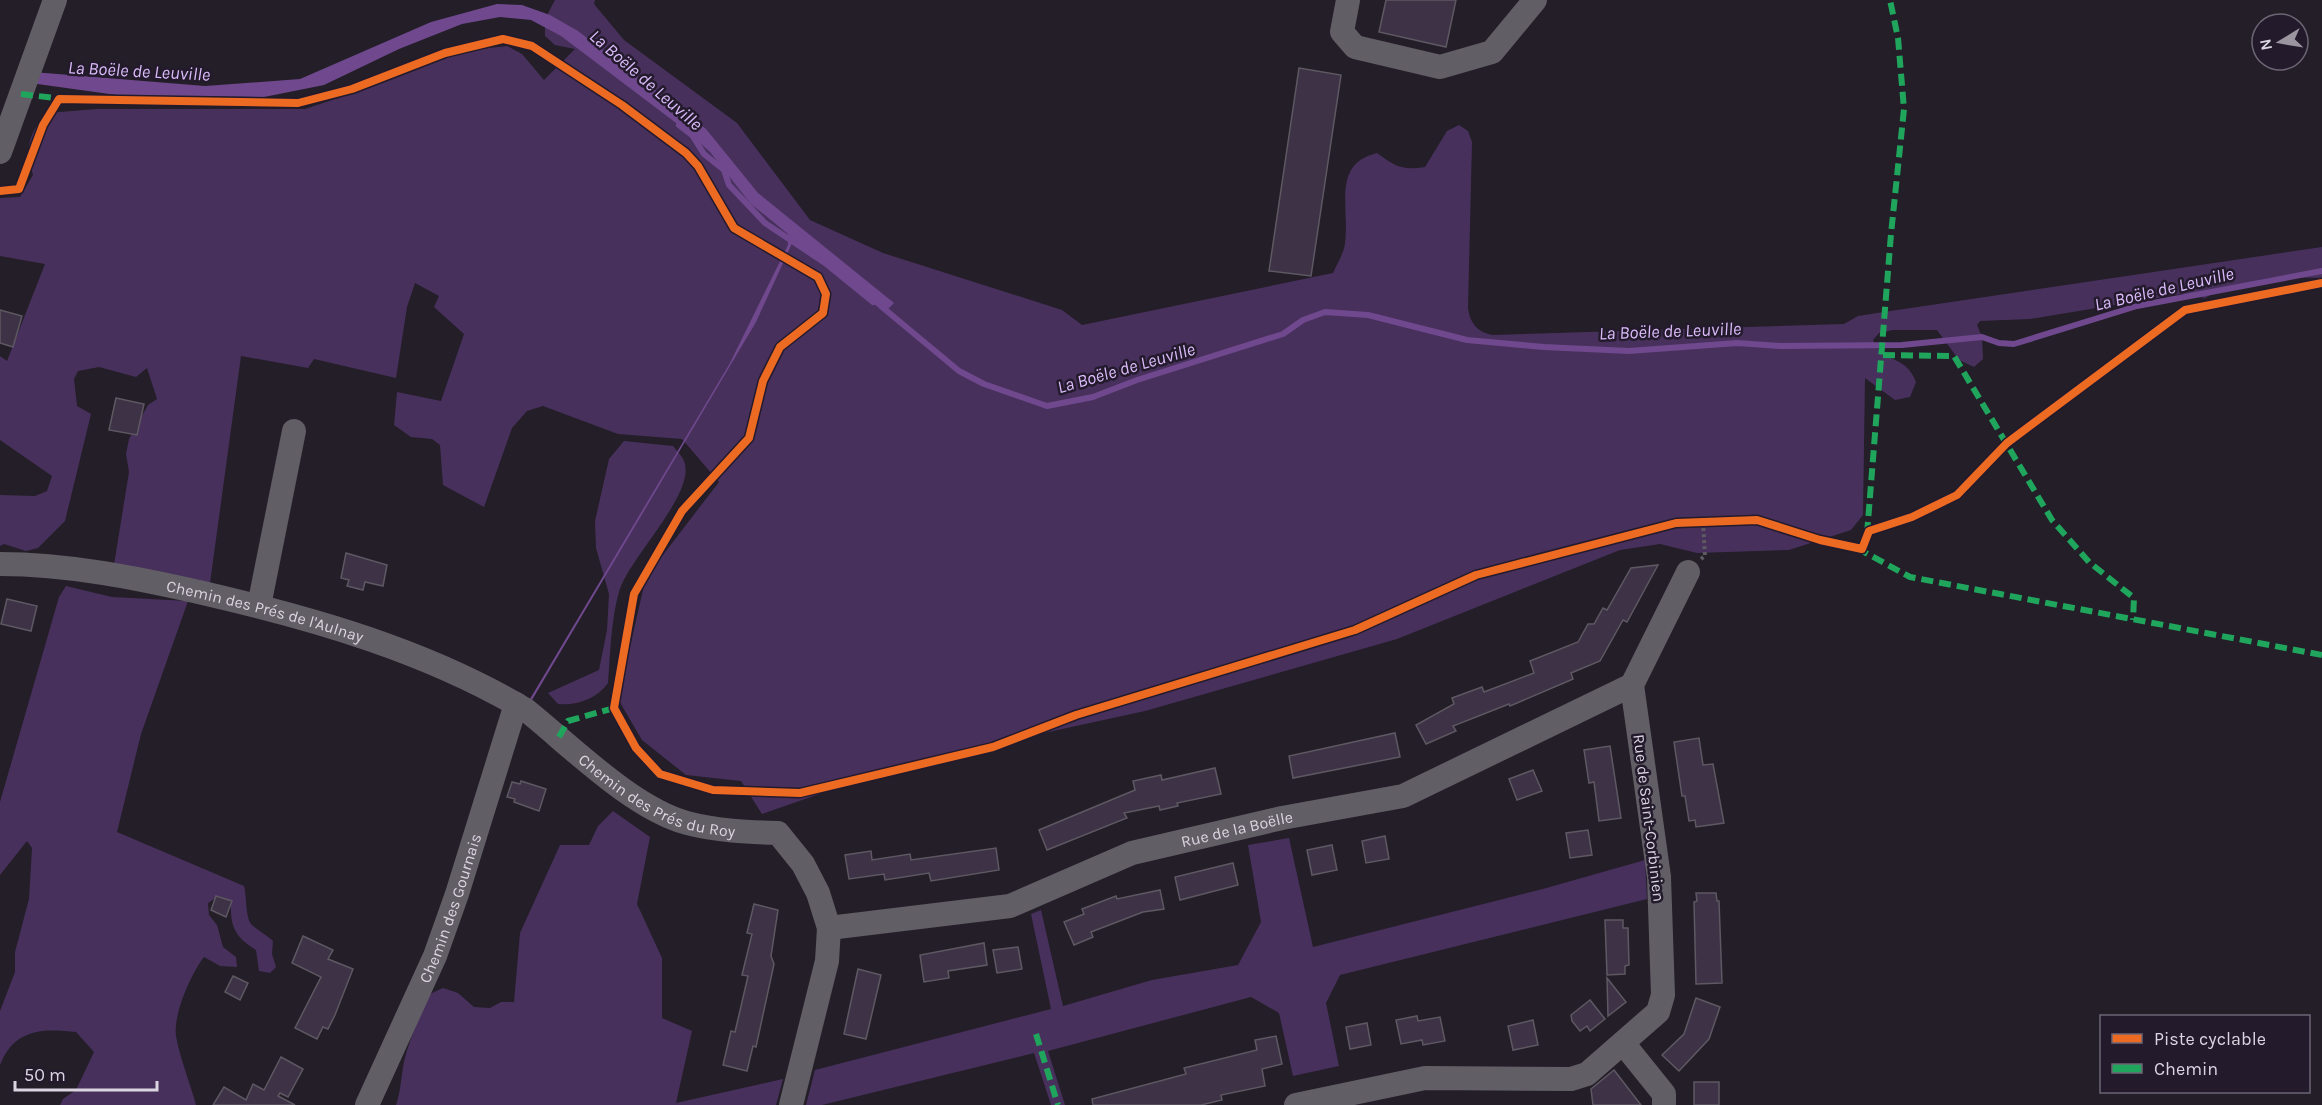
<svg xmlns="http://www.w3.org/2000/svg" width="2322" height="1105" font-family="Karla,sans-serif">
<rect width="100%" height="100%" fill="#231e28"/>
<g fill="#48305c">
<path d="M555 0H595L594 4 624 40 737 123 810 220 883 253 1062 310 1082 325 1333 273C1337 264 1344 253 1345 243 1350 208 1331 164 1377 153 1395 166 1402 171 1425 167L1447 131 1459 125 1468 131 1472 142 1468 308C1470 323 1477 332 1492 335L1844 324 1858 316 1877 313 2322 247V278L2276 277 2223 288 2205 298 2181 294 2030 319 1980 321 1977 325 1982 337 1983 359 1974 367 1959 360 1937 330H1893L1879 333 1873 340C1883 365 1905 353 1916 382L1910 397 1895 400 1865 378 1863 515 1851 530 1789 550 1697 553 1660 544 1620 550 1397 639 1145 711 911 762 762 814 741 781 686 775 642 740 618 699 646 577 719 482 682 439 618 434 543 406 527 411 512 428 484 507 443 485 440 445 432 439 411 437 394 425 397 392 441 401 464 334 434 307 439 296 415 283 407 307 396 378 314 359 308 368 241 356 210 583 113 571 129 472 126 454 129 439 148 405 157 399 147 368 136 377 99 367 78 371 74 379 77 406 91 414 65 521 38 548 26 551 4 544 0 546V495L35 496 47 491 52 476 0 440V356L7 361 45 264 0 256V198L20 197 33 175C25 148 28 134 47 113L97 109H305L374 86 445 53 507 46 522 54 544 80 575 49 555 45 545 36V19Z"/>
<path d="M624 441 673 446C676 450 682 456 684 461 697 493 629 557 619 592 611 619 610 656 608 683 597 699 576 706 558 704L548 693 599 670 607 630 609 594 596 548 595 521 609 459Z"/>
<path d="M66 586 112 597 188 601 141 734 117 832 244 886C247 897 245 918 252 925 258 931 267 935 273 941L272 954 276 967 270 973 259 971 256 950C235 937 230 927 231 902L219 896 208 903 209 915 217 925 223 947 236 957 237 967 220 966 204 957C191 974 173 1014 176 1036 180 1059 190 1082 196 1105H60L63 1099 76 1090 94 1052 76 1032C42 1028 14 1029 0 1065V1011L15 972V952L29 899 32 848 27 841 0 875V802L59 597Z"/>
<path d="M613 811 650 837 637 904 662 958V1018L692 1031 676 1103 783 1079 776 1105H396C401 1090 401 1077 404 1062 409 1039 420 1016 430 994L443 988 458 993 474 1007 490 1008 501 1002H514L520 933 560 845H589L598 826Z"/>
<polygon points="1289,838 1313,947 1543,889 1645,860 1647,899 1340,975 1326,1003 1339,1066 1293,1076 1279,1013 1251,997 1048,1051 1065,1105 1051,1105 1034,1053 822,1105 806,1105 815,1070 1051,1009 1031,914 1041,910 1063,1006 1152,980 1238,965 1261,922 1248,845"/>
</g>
<polygon fill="#6f488e" points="497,4 522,5 550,15 578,31 706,129 758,193 894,303 887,310 879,308 794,239 756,322 529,705 527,704 730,363 788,245 788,234 750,203 710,152 688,132 561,36 531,20 500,17 462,24 399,49 324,85 264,97 124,96 30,83 33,72 205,86 300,79 431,22"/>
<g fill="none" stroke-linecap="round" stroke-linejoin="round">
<g stroke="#6f488e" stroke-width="6">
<polyline points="679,125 692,135 704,154 724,170 729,185 765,223 825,263 873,302"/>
<polyline points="882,307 959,371 984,384 1047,406 1093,397 1137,380 1283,334 1303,320 1325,312 1368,315 1467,340 1544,347 1629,351 1737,343 1780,346 1902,345 1982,337 1999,343 2014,344 2137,306 2322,271"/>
</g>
</g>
<g fill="#3e3346" stroke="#5d5862" stroke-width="1.5">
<polygon points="1386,0 1456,0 1446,47 1379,32"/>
<polygon points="1299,68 1341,75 1311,276 1269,271"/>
<polygon points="0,310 22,316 13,347 0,343"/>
<polygon points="116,398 144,404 137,435 109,430"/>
<polygon points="346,553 387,565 383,586 365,582 363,590 347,586 349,580 341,578"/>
<polygon points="1658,565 1627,622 1623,620 1600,661 1571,673 1573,679 1510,706 1509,704 1453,726 1456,731 1426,744 1416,725 1454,704 1452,698 1482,687 1484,692 1534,673 1530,661 1578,642 1588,624 1594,624 1603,608 1607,610 1631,568"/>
<polygon points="7,599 37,606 31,631 1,624"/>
<polygon points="1395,733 1400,757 1293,778 1289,756"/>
<polygon points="1699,738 1703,765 1713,764 1724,823 1696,827 1695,820 1689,821 1685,796 1682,796 1674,742"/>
<polygon points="1610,746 1621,818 1599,821 1594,782 1589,783 1584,750"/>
<polygon points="1215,768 1221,794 1177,803 1178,806 1160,810 1159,806 1124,813 1127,818 1047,850 1039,830 1135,790 1133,781 1161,775 1162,780"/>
<polygon points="1533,770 1542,791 1517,800 1509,779"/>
<polygon points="521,781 546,789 539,811 514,802 515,799 507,797 512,782 520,784"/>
<polygon points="1588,830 1592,855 1570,858 1566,833"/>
<polygon points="1385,836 1389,859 1366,863 1362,841"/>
<polygon points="1332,845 1337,870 1312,875 1307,850"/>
<polygon points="996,848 999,870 931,881 929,873 885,880 884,874 849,879 845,855 871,851 872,860 910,854 911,860"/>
<polygon points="1233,863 1238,885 1180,900 1175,877"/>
<polygon points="1160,890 1164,909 1143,912 1091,932 1093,937 1074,945 1064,922 1084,914 1082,909 1116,896 1117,899"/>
<polygon points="1696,893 1716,893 1717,901 1719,901 1722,983 1696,984 1694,902 1697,901"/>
<polygon points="216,896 232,901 226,917 211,910"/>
<polygon points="754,904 778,910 771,956 774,964 756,1047 753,1046 747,1071 723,1065 731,1031 735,1032 748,976 742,975 752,934 747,933"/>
<polygon points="1605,920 1623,920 1623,928 1628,928 1629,965 1625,966 1625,974 1607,975"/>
<polygon points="303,936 333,950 328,959 353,969 335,1015 328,1029 323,1027 317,1039 295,1028 321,977 292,963"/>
<polygon points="984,943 987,965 948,971 949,978 924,982 920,955"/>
<polygon points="1018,947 1022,969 997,973 993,950"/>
<polygon points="858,969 881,975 866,1039 844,1034"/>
<polygon points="233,976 248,983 240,1000 225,992"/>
<polygon points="1607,978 1626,1002 1608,1016"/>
<polygon points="1696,998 1720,1007 1709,1039 1679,1071 1662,1055 1684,1034"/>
<polygon points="1590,1000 1605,1019 1590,1031 1587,1026 1580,1031 1572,1021 1571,1015"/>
<polygon points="1417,1016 1418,1021 1440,1017 1445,1041 1423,1045 1422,1040 1401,1044 1396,1020"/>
<polygon points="1533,1020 1538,1045 1513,1050 1508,1026"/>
<polygon points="1367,1023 1371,1045 1350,1049 1346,1027"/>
<polygon points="1276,1036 1282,1064 1262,1069 1265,1086 1221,1095 1222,1100 1201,1105 1093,1105 1092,1099 1186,1074 1184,1068 1257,1050 1255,1040"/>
<polygon points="281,1057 303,1069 288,1097 280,1093 278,1096 295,1105 213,1105 224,1087 246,1100 253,1084 264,1090"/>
<polygon points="1614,1070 1641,1105 1593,1105 1591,1089"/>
<rect x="1694" y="1082" width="25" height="23"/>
</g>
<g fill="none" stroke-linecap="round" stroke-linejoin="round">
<g stroke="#5d5a61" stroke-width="4" stroke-dasharray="3 3" stroke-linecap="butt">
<polyline points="1869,531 1912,517 1957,495 2007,443"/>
<polyline points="1701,559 1705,556 1703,522"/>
</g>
<g stroke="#625e66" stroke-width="24">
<polyline points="1348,0 1342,32 1355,47 1440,67 1492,52 1535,0"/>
<polyline points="0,152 55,0"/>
<path id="s1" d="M0 564C68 564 137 578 203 593 315 619 427 651 526 710 571 746 632 808 687 823 717 831 747 832 778 833L803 864 818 893 829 928 827 961 791 1105"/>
<polyline points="259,606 294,431"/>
<path id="s2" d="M829 928 1010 906 1132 853 1282 818 1403 796 1632 685"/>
<polyline points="1623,1043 1664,1094 1664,1105"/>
<path id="s3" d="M367 1105 435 956 457 894 516 704"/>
<polyline points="1296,1105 1425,1078 1571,1079 1587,1074 1658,1012 1663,995 1659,877 1632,685 1688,572"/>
</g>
<g stroke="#20a55d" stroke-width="6" stroke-dasharray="12 6" stroke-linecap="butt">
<polyline points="21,94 63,99"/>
<polyline points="1883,355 1954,356 2052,520 2089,562 2134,598 2133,620"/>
<polyline points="1867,534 1891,234 1904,109 1898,38 1890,0"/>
<polyline points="1857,548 1910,577 2322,655"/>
<polyline points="559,737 568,721 614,708"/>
<polyline points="1036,1034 1058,1105"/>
</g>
<g stroke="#231a2c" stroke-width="11">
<polyline id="cycleway" points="0,191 19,189 43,125 59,99 298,103 352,89 445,53 503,39 532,46 622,105 686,153 698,166 734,228 818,277 826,294 823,313 780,347 763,381 749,438 682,511 634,594 614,708 636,748 660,774 713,790 800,793 993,747 1076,715 1355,630 1476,575 1676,523 1757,520 1820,540 1862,549 1869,531 1912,517 1957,495 2007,443 2185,310 2322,283"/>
</g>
<use href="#cycleway" stroke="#ed6a23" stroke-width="8"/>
</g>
<g text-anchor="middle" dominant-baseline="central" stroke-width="5" stroke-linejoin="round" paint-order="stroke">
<g font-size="16" fill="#dbd5e1" stroke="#231a2c">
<text stroke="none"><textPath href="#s1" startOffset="270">Chemin des Prés de l'Aulnay</textPath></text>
<text stroke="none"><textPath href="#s1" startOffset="710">Chemin des Prés du Roy</textPath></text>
<text transform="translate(1649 818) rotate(83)">Rue de Saint-Corbinien</text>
<text stroke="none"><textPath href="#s2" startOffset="423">Rue de la Boëlle</textPath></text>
<text stroke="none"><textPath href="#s3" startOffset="214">Chemin des Gournais</textPath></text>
</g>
<g font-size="18" font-style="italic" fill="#dbbbfa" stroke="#231a2c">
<text transform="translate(139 71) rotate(3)">La Boële de Leuville</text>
<text transform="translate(646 80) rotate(41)">La Boële de Leuville</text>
<text transform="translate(2164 289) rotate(-13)">La Boële de Leuville</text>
<text transform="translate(1670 331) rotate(-2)">La Boële de Leuville</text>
<text transform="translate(1126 368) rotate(-16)">La Boële de Leuville</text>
</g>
</g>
<rect x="2100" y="1015" width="210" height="78" fill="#231a2c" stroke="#6d6574" stroke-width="1.5"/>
<rect x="2112" y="1034" width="30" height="9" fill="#ed6a23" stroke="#6d6574" stroke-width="1.5"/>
<text x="2154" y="1045" font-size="18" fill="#dbd5e1">Piste cyclable</text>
<rect x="2112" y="1064" width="30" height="9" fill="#20a55d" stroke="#6d6574" stroke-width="1.5"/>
<text x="2154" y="1075" font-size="18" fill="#dbd5e1">Chemin</text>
<g transform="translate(2280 42) rotate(259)"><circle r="28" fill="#231a2c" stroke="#6d6574" stroke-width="1.5"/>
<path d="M0-4.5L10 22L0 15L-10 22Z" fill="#9b95a0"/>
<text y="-9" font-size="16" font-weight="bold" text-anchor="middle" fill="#dbd5e1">N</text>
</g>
<path d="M15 1081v9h142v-9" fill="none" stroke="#dbd5e1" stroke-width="3"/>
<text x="24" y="1081" font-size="18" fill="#dbd5e1" stroke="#231a2c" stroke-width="4.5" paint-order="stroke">50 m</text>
</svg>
